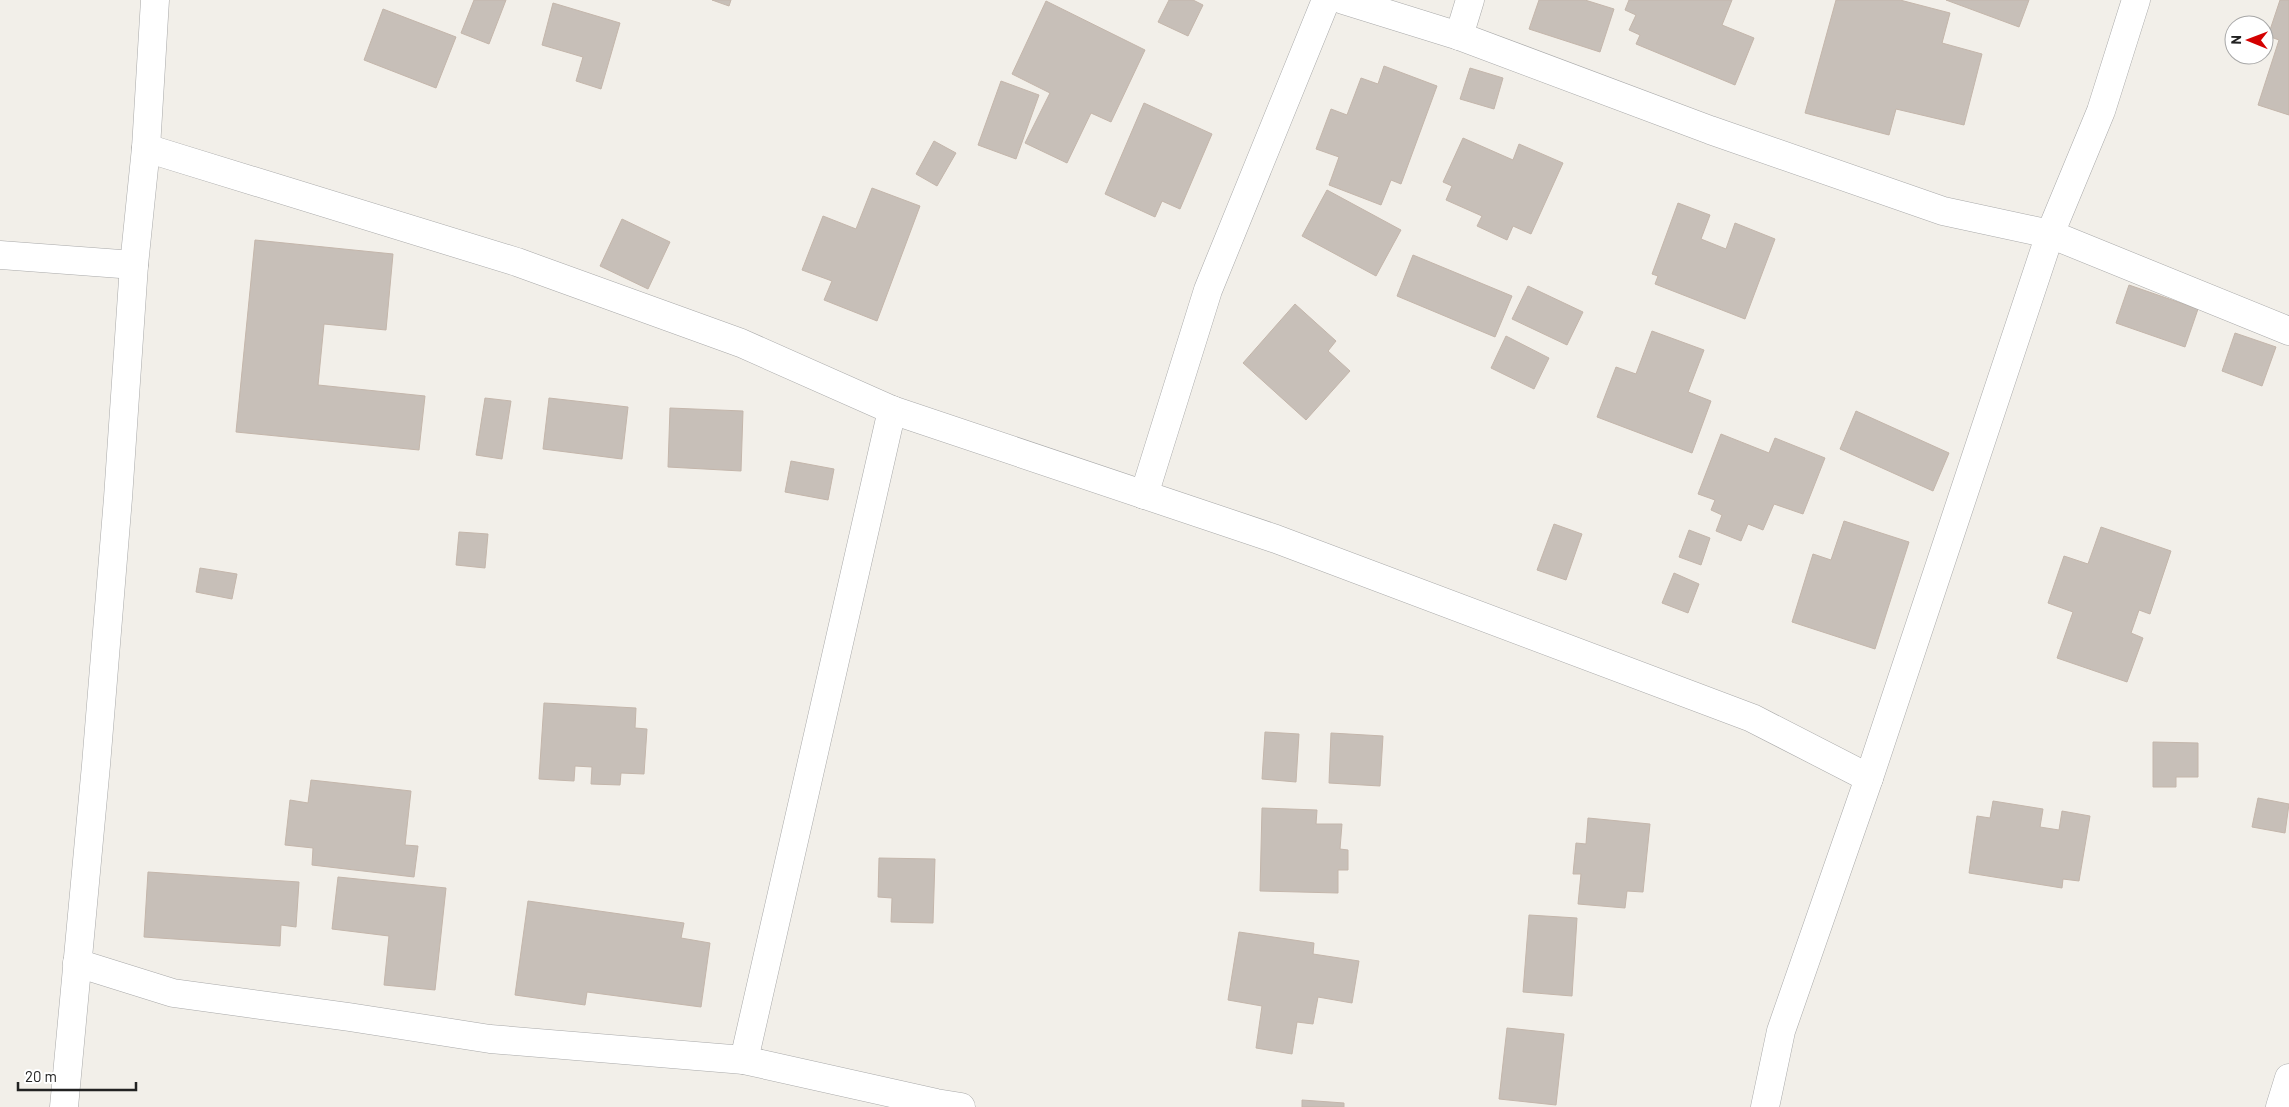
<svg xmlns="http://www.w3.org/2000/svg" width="2289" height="1107" font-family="Barlow,sans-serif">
<rect width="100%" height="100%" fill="#f2efe9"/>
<g fill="#c7bfb8" stroke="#c4b6ab">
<polygon points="474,0 506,0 489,44 461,33"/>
<polygon points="712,0 731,0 729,6"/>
<polygon points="1169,0 1193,0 1203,5 1188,36 1158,22"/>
<polygon points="1539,0 1585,0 1614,9 1600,52 1529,29"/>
<polygon points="1629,0 1732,0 1722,25 1754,38 1735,85 1636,44 1640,35 1629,30 1636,15 1625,10"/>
<polygon points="1836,0 1900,0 1950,13 1942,43 1982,54 1964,125 1896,109 1889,135 1805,113"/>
<polygon points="1946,0 2029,0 2019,27"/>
<polygon points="2280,0 2289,0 2289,115 2258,105 2279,40 2268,36"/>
<polygon points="1046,1 1145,50 1111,122 1091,113 1067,163 1025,143 1050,93 1012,74"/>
<polygon points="553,3 620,23 601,89 576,81 583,57 542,45"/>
<polygon points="383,9 456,37 436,88 364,60"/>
<polygon points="1384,66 1437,86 1401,184 1391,180 1381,205 1329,185 1339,157 1316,149 1331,109 1347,115 1361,78 1378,84"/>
<polygon points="1470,68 1503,78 1494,109 1460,99"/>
<polygon points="1001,81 1039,95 1016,159 978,145"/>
<polygon points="1144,103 1212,134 1180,209 1162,201 1155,217 1105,194"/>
<polygon points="1463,138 1513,160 1519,144 1563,163 1531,234 1513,226 1507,240 1477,226 1482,216 1446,200 1452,186 1443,182"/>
<polygon points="934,141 956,153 937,186 916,174"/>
<polygon points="872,188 920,206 877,321 824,300 832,281 802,270 823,216 856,229"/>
<polygon points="1327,190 1401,230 1376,276 1302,236"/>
<polygon points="1678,203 1710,215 1701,239 1726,249 1735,223 1775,239 1745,319 1655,284 1658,276 1652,274"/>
<polygon points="622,219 670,242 648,289 600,266"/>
<polygon points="255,240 393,254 386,330 324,324 318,385 425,396 419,450 236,432"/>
<polygon points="1413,255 1512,296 1495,337 1397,296"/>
<polygon points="2129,285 2198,309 2185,347 2116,323"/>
<polygon points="1528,286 1583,312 1567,345 1512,319"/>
<polygon points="1295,304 1336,341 1328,351 1350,371 1306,420 1243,363"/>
<polygon points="1652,331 1704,350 1688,392 1711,401 1692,453 1597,417 1616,367 1636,374"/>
<polygon points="2235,333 2276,347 2262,386 2222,371"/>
<polygon points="1506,336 1549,358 1534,389 1491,368"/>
<polygon points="485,398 511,401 502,459 476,455"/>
<polygon points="549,398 628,407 622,459 543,449"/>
<polygon points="670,408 743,411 741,471 668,467"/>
<polygon points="1856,411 1949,453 1933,491 1840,449"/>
<polygon points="1721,434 1769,453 1775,438 1825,458 1803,514 1774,504 1763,530 1748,524 1741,541 1716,531 1722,515 1711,510 1715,500 1698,494"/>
<polygon points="791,461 834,469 828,500 785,492"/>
<polygon points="1844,521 1909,542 1875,649 1792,622 1813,554 1831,560"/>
<polygon points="1554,524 1582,534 1566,580 1537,570"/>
<polygon points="2101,527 2171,551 2150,614 2139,610 2131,633 2143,638 2127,682 2057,658 2073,612 2048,603 2064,556 2088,564"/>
<polygon points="1689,530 1710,538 1701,565 1679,557"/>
<polygon points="459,532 488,534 485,568 456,565"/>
<polygon points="200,568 237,574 232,599 196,592"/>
<polygon points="1674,573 1699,584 1688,613 1662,603"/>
<polygon points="544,703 636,708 635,728 647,729 644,774 621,773 620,785 591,784 592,767 575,766 574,781 539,779"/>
<polygon points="1265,732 1299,734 1296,782 1262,779"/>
<polygon points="1331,733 1383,736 1380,786 1329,783"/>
<polygon points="2153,742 2198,743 2198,777 2176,777 2176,787 2153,787"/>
<polygon points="311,780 411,791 405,845 418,846 414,877 312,865 313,848 285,845 290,800 308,803"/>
<polygon points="2258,798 2289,804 2285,833 2252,827"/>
<polygon points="1993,801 2043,809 2040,827 2059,830 2062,811 2090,816 2079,881 2063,879 2062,888 1969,873 1977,816 1990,818"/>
<polygon points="1262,808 1317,810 1316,824 1342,824 1340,849 1348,850 1348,870 1338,870 1338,893 1260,891"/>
<polygon points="1588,818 1650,824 1643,892 1627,891 1625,908 1578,904 1581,874 1573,874 1576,843 1586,844"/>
<polygon points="879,858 935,859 933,923 891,922 892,898 878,897"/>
<polygon points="148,872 299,882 296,927 281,925 280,946 144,937"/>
<polygon points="338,877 446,888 435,990 384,985 389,936 332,929"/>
<polygon points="528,901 684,923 681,938 710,943 701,1007 587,992 585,1005 515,995"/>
<polygon points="1529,915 1577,918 1572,996 1523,992"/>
<polygon points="1239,932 1314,943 1313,954 1359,961 1352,1003 1318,997 1313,1024 1297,1022 1292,1054 1256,1048 1262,1006 1228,1000"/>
<polygon points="1507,1028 1564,1034 1556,1105 1499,1099"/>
<polygon points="1302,1100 1344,1103 1344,1107 1302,1107"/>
</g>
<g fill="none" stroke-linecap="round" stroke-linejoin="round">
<g stroke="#a9a9a9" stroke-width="29">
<g id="minor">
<polyline points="1343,0 1459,36 1710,130 1943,211 2050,234 2289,331"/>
<polyline points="1459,36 1470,0"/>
<polyline points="146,148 517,262 741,343 892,410 1276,539 1752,718 1869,778"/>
<polyline points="0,255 134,265"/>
<polyline points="1144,495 1208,290 1326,0"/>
<polyline points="77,963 173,993 349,1017 490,1039 744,1060 936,1103 961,1107"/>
<polyline points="744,1060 892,410"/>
<polyline points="64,1107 96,765 118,498 134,265 146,148 155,0"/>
<polyline points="1765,1107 1781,1031 1869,778 2050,234 2101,111 2136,0"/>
<polyline points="2280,1107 2289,1078"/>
</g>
</g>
<use href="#minor" stroke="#fff" stroke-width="28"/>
</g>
<g transform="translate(2249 40) rotate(271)"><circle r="24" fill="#ffffff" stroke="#a7a7a7"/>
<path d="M0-4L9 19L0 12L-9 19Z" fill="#d40000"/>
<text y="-8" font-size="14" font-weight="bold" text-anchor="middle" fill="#222222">N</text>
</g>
<path d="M18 1082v8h118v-8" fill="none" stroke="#222222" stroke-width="2.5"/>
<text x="25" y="1082" font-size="15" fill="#222222" stroke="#ffffff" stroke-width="4" paint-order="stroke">20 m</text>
</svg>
